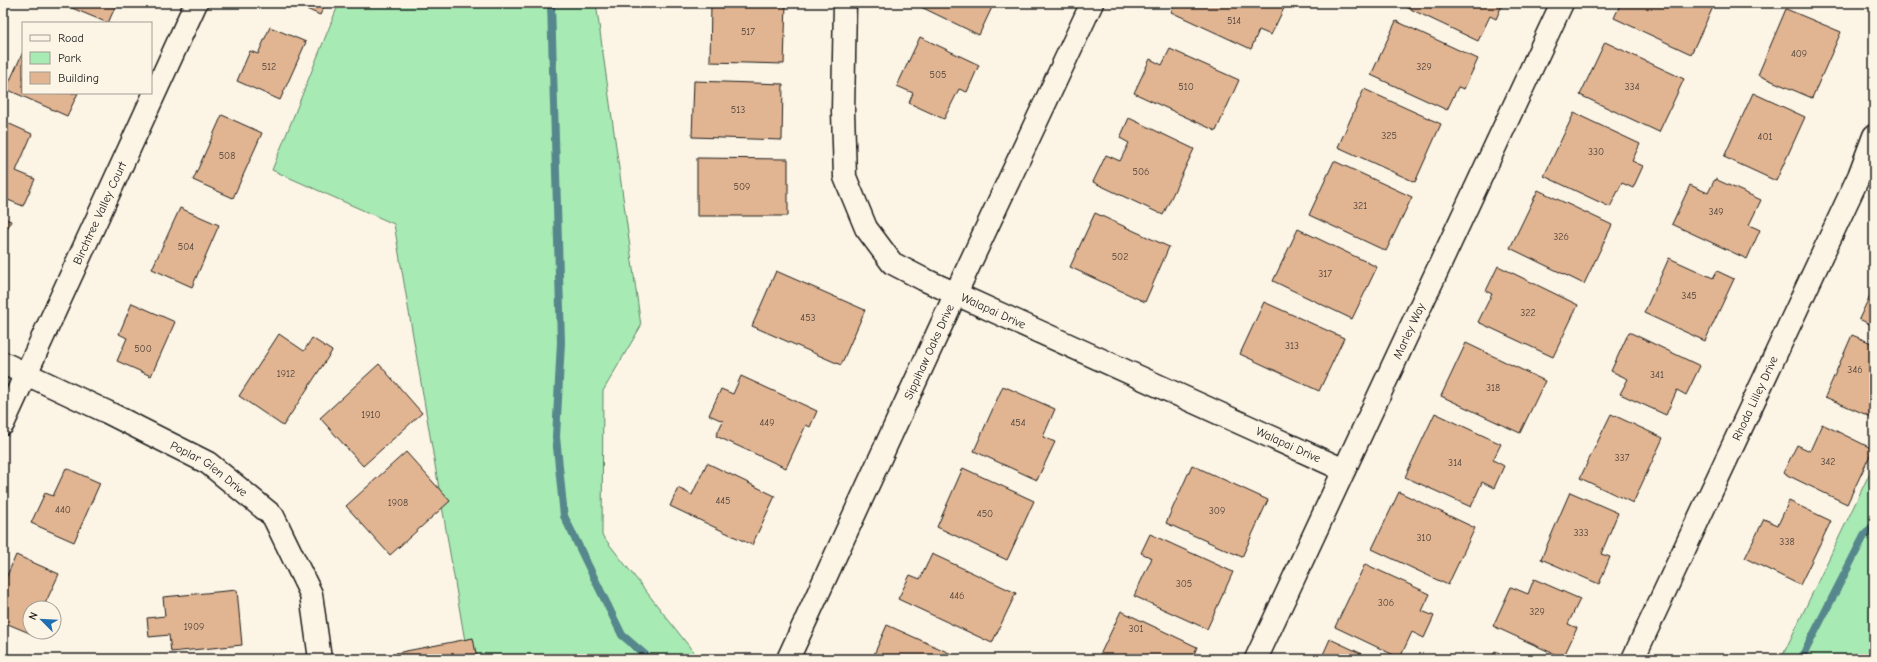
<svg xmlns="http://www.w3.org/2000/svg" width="1877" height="662" font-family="'Comic Neue',sans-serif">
<rect width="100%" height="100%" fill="#fcf5e5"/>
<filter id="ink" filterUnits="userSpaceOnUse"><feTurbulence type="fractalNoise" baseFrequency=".025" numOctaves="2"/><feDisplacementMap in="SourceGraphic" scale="8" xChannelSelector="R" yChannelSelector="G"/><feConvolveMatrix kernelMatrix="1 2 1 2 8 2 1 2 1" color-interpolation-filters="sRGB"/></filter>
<g filter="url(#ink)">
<g fill="#a7eab3" stroke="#628368">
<polygon points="339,3 596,3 641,326 603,391 602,535 699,659 468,659 394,224 272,170"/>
<polygon points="1874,464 1874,659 1781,659"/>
</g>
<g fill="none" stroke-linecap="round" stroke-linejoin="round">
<g stroke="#56878c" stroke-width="8">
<polyline points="551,3 561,342 556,437 564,516 622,635 650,659"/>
<polyline points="1801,659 1864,536 1874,525"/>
</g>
</g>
<g fill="#e2b592" stroke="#1c1c1c">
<polygon points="60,3 117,3 108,23"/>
<polygon points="293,3 326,3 320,15"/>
<polygon points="711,3 786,3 784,64 710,62"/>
<polygon points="918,3 994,3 979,35 917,5"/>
<polygon points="1176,3 1284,3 1286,4 1271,35 1259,30 1251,49 1171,12"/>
<polygon points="1405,3 1503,3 1496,19 1490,16 1478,41 1404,6"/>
<polygon points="1621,3 1715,3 1691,54 1614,18"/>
<polygon points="1786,9 1841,32 1812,98 1758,75"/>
<polygon points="1396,21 1478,59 1464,89 1458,87 1447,110 1371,75"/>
<polygon points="270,27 306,42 280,100 237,81 250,51 258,54"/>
<polygon points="920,37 979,65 967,92 959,89 944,119 909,103 913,93 897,86"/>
<polygon points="1605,42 1684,79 1659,132 1580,95"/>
<polygon points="1170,49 1239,80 1216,131 1134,93 1150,59 1162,65"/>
<polygon points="23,52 23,93 78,93 67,116 6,89"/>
<polygon points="694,81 783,84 782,140 692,137"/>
<polygon points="1364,89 1441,124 1415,182 1338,147"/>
<polygon points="1753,93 1805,117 1776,181 1724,157"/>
<polygon points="1574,113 1640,144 1632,161 1643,166 1633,188 1622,183 1610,207 1544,176"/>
<polygon points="222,115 262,133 233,198 193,180"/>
<polygon points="1129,118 1194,149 1163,215 1093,182 1106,155 1120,161 1129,143 1120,138"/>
<polygon points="3,121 32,134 16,171 35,179 23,206 3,198"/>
<polygon points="697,158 788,159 788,216 697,216"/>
<polygon points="1334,161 1412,197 1386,251 1309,215"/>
<polygon points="1715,179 1761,200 1749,225 1760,230 1747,259 1672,224 1690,185 1708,193"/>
<polygon points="1538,190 1612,225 1584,284 1510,248"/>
<polygon points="180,208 219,225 192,287 152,269"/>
<polygon points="1095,213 1169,247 1145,302 1070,267"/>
<polygon points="3,218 11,221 3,238"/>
<polygon points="1298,229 1377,267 1352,319 1273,281"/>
<polygon points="1669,258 1713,278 1717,271 1734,279 1705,341 1644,313"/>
<polygon points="1498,266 1578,305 1553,357 1478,322 1492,294 1486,291"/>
<polygon points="776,271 865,310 841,365 752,326"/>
<polygon points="1874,287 1874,326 1859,319"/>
<polygon points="1264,302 1344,338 1319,391 1240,354"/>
<polygon points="132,303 175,322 151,376 117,361 127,338 119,334"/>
<polygon points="1629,332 1700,366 1686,395 1677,390 1666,415 1620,394 1628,379 1611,371"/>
<polygon points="279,334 304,351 312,338 332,351 283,426 239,396"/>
<polygon points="1852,335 1874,344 1874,418 1825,397"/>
<polygon points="1466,343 1545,381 1520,433 1441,396"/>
<polygon points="379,364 422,413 363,466 320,418"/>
<polygon points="741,376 817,411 810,427 806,425 786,468 716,436 723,421 709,415 721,389 733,394"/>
<polygon points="1003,386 1055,409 1043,437 1055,442 1037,480 974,451"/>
<polygon points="1435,413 1501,444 1493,460 1504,466 1494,488 1482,482 1471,507 1405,477"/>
<polygon points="1611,414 1663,438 1633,503 1580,478"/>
<polygon points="1822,424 1873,449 1847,504 1783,473 1797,445 1810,451"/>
<polygon points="406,452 450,501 390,555 346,506"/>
<polygon points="707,463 775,496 752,545 670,506 678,488 692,495"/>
<polygon points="1192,465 1268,500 1242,557 1166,523"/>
<polygon points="66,468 100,483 74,542 31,523 45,493 53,496"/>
<polygon points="963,468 1034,501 1007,560 937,527"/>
<polygon points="1399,492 1475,528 1448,585 1372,549"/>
<polygon points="1570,492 1618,513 1601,554 1610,557 1599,584 1541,559"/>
<polygon points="1789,501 1831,521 1800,585 1745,558 1764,519 1778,525"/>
<polygon points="1150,534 1233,572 1207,629 1134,596 1152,558 1141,553"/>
<polygon points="932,554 1016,593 992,643 898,599 910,575 920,579"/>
<polygon points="16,555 59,574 43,608 30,608 30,632 33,632 32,634 3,622 3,585"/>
<polygon points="1365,564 1430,594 1422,611 1434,616 1424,638 1412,632 1400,658 1335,627"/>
<polygon points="1534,579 1580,599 1568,624 1577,628 1563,658 1493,626 1511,587 1528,594"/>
<polygon points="237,590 242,645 171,652 169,635 149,637 147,618 165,616 163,597"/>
<polygon points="1121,611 1197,647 1192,659 1098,659"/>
<polygon points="887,625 956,656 954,659 872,659"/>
<polygon points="473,638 477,659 397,659 396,653"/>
<polygon points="1330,639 1373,659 1321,659"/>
<polygon points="1495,651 1514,659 1492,659"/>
</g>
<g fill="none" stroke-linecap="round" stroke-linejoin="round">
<g stroke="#1c1c1c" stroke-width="25">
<g id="minor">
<path id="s1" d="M845 3 843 111 845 177 866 228 892 263 923 279 1344 470"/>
<path id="s2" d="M3 363 107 412 208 463 273 516 311 594 320 659"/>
<path id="s3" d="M3 424 196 3"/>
<path id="s4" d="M788 659 956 293 1092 3"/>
<path id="s5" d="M1256 659 1562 3"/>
<path id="s6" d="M1633 659 1859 176 1874 136"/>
</g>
</g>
<use href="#minor" stroke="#fcf5e5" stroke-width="22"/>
</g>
</g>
<g text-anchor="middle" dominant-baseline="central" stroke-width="4" stroke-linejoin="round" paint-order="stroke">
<g font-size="10" fill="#4e423a">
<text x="1234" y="21">514</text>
<text x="748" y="32">517</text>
<text x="1799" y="54">409</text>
<text x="269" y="67">512</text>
<text x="1424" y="67">329</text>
<text x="938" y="75">505</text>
<text x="1186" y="87">510</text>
<text x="1632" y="87">334</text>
<text x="738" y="110">513</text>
<text x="1389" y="136">325</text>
<text x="1765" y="137">401</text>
<text x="1596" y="152">330</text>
<text x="227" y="156">508</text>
<text x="1141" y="172">506</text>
<text x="742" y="187">509</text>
<text x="1360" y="206">321</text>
<text x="1716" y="212">349</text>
<text x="1561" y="237">326</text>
<text x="186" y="247">504</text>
<text x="1120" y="257">502</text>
<text x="1325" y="274">317</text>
<text x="1689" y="296">345</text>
<text x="1528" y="313">322</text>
<text x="808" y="318">453</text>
<text x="1292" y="346">313</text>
<text x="143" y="349">500</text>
<text x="1855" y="370">346</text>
<text x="286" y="374">1912</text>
<text x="1657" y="375">341</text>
<text x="1493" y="388">318</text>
<text x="371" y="415">1910</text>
<text x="767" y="423">449</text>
<text x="1018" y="423">454</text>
<text x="1622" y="458">337</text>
<text x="1828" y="462">342</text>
<text x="1455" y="463">314</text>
<text x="723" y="501">445</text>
<text x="398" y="503">1908</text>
<text x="63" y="510">440</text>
<text x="1217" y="511">309</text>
<text x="985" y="514">450</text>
<text x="1581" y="533">333</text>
<text x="1424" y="538">310</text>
<text x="1787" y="542">338</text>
<text x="1184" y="584">305</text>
<text x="957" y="596">446</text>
<text x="1386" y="603">306</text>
<text x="1537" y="612">329</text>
<text x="194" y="627">1909</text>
<text x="1136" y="629">301</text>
</g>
<g font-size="12" fill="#1c1c1c" stroke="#fcf5e5">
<text stroke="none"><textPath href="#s3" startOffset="232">Birchtree Valley Court</textPath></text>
<text stroke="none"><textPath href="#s1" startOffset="385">Walapai Drive</textPath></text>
<text stroke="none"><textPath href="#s5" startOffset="362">Marley Way</textPath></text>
<text stroke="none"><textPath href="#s4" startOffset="338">Sippihaw Oaks Drive</textPath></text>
<text stroke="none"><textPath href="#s6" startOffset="288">Rhoda Lilley Drive</textPath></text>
<text stroke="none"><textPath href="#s1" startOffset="709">Walapai Drive</textPath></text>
<text stroke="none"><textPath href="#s2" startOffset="232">Poplar Glen Drive</textPath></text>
</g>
</g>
<rect width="1877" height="662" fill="none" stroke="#fcf5e5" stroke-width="16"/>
<rect x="8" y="8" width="1861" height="646" fill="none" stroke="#1c1c1c" stroke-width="1.5" filter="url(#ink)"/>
<rect x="22" y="22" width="130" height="72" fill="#fcf5e5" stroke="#a29e95"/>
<rect x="30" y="35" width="20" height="6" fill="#fcf5e5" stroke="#a29e95"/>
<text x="58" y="42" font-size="12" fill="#1c1c1c">Road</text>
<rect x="30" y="52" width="20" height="12" fill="#a7eab3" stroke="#a29e95"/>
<text x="58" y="62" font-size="12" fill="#1c1c1c">Park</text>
<rect x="30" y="72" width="20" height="12" fill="#e2b592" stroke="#a29e95"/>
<text x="58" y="82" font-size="12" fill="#1c1c1c">Building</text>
<g transform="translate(42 620) rotate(294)"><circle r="19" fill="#fcf5e5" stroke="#a29e95"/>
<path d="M0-3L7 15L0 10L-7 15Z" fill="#1f6fb2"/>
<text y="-6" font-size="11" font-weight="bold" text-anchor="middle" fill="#1c1c1c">N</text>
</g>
</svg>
